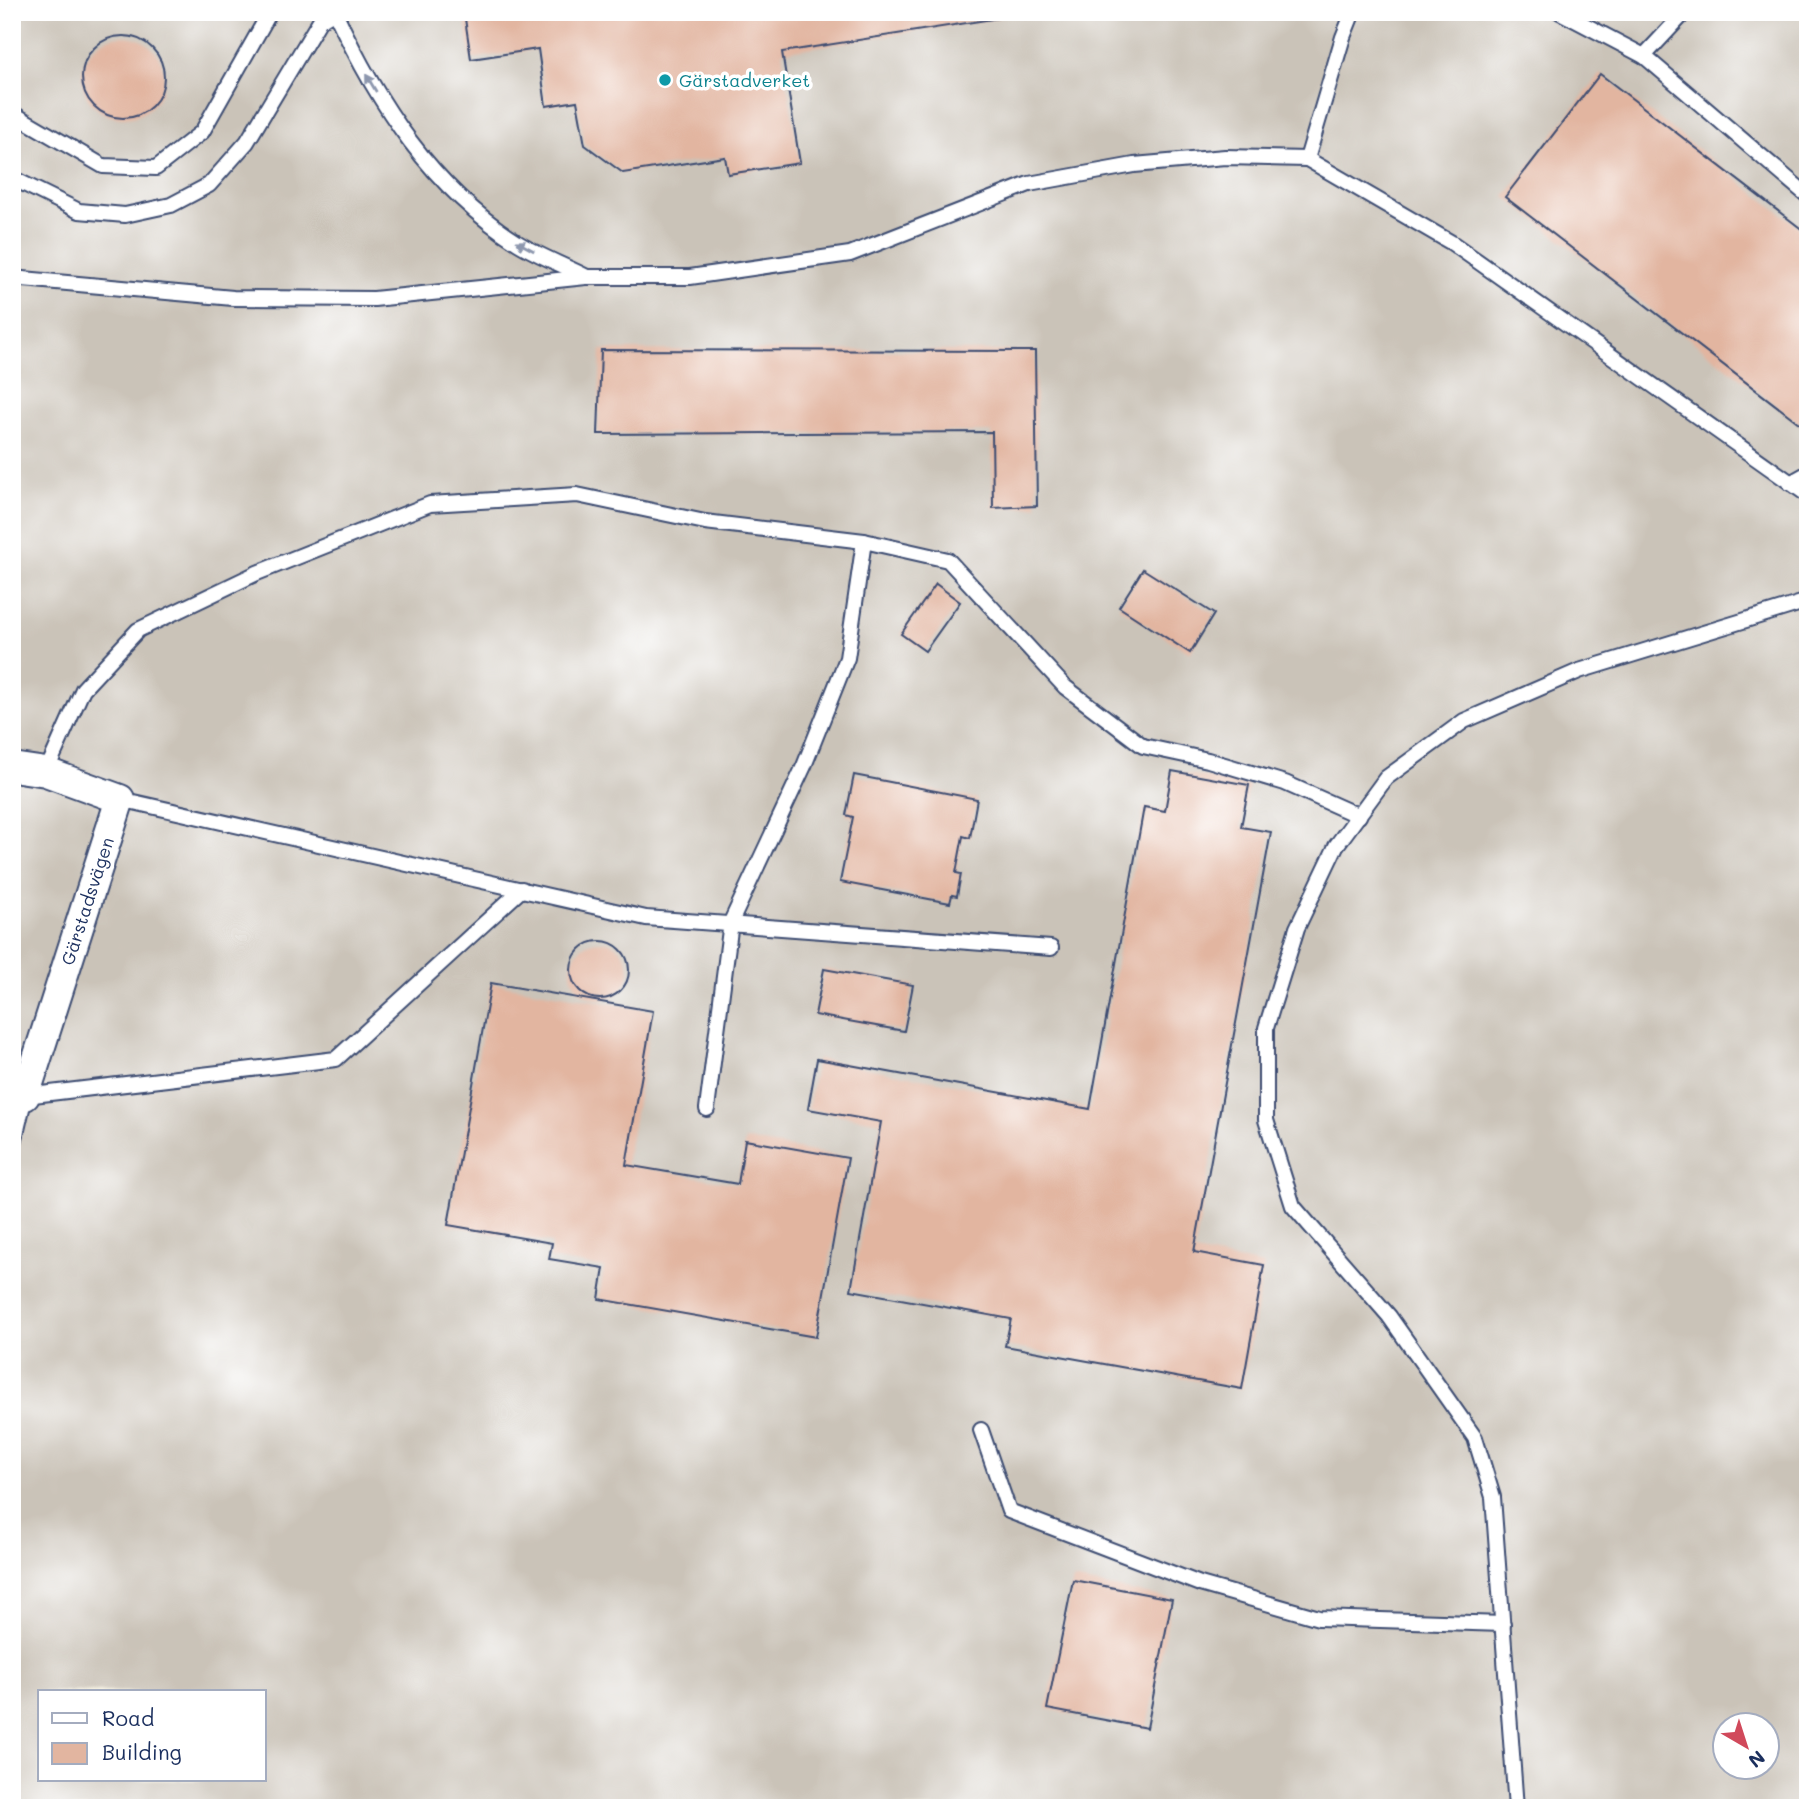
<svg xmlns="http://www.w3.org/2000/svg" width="1820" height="1820" font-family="Mali,sans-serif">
<rect width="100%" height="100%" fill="#fff"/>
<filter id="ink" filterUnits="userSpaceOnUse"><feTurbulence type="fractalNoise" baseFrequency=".0143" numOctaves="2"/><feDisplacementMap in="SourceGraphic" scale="14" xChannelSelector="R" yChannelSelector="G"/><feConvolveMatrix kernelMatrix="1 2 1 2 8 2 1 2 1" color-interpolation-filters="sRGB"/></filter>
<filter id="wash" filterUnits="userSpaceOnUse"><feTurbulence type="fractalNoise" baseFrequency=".00686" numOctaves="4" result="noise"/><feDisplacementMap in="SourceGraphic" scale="28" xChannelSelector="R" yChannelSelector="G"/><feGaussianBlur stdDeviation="1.57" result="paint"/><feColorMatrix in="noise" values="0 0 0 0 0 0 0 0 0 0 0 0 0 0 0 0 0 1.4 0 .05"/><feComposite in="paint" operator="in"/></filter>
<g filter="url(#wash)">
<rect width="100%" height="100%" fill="#f4efdd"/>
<path fill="#cac3b8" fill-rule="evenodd" d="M12 12H1808V1808H12ZM40 1692H264V1780H40ZM1726 1726H1768V1768H1726Z"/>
<g id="blocks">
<g fill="#e2b5a0">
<polygon points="464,12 998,12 999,18 782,52 800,163 728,174 725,157 623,173 585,145 577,101 546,106 538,49 471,59"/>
<circle cx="123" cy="77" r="41"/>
<polygon points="1600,74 1808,234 1808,430 1505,197"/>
<polygon points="601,350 1035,351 1037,506 993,508 992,432 598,434"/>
<polygon points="1143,569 1214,614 1190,653 1119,607"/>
<polygon points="936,584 960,602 925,651 901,634"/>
<polygon points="1172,771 1249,785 1241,827 1271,832 1194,1252 1264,1265 1242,1389 1005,1346 1011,1319 851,1290 881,1122 808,1109 817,1059 1090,1109 1144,807 1165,811"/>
<polygon points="854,775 977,799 970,838 963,836 956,873 961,874 957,896 952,895 950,903 840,882 853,817 846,815"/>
<circle cx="600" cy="970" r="29"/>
<polygon points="824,969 913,985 904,1031 815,1015"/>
<polygon points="491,983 653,1011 626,1165 738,1184 745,1140 848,1158 816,1337 599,1299 604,1268 549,1259 552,1243 448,1225"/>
<polygon points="1073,1580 1172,1599 1147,1728 1047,1709"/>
</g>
</g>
</g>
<g filter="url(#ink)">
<use href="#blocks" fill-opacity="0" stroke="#3c4c71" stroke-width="2"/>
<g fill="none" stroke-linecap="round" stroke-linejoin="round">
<g stroke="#3c4c71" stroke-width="18">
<g id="lane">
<path d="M335 12C377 103 432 188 518 243 539 256 563 265 585 276"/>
<polyline points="1560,12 1644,56 1685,12"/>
<polyline points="1644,56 1808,196"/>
<polyline points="12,113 103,166 156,168 202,132 270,12"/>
<polyline points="1307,159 1452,243 1808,495"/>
<polyline points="12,178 79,211 125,215 171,205 209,185 247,142 320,20 333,12"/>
<polyline points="12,278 233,298 374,299 586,277 690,277 850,254 1029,184 1134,165 1225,157 1307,159 1343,37 1353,12"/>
<polyline points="1790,483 1808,473"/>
<polyline points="46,772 83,689 138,630 257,573 430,504 577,495 705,522 864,541"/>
<polyline points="120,799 646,918 1051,948"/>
<polyline points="707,1109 731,922 804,766 847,658 864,541 948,560 1065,687 1143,746 1208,760 1285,783 1359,816"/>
<polyline points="12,1151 25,1096 336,1059 522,889"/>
<polyline points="981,1430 1009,1511 1200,1584 1319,1618 1503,1624"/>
<polyline points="1516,1808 1493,1497 1475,1438 1389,1316 1293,1206 1266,1120 1266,1028 1297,928 1336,846 1386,778 1464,721 1579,671 1808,601"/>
</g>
</g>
<g stroke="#3c4c71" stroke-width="32">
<polyline id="street" points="12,767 46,772 120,799 25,1096 12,1088"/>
</g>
<use href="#lane" stroke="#fff" stroke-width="14"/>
<use href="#street" stroke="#fff" stroke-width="28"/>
</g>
<defs><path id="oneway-solid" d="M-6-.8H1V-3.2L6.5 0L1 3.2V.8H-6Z" transform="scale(1.75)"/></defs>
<g fill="#8d97ae">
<use href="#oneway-solid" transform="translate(371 83) rotate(-121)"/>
<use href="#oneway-solid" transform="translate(525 246) rotate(-151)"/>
</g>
</g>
<circle fill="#0f9aa8" stroke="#fff" stroke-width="2.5" cx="665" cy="80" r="7"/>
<g text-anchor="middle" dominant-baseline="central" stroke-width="7" stroke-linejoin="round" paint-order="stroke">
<g font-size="18" fill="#0d838f" stroke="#fff" text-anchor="start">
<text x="679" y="80">Gärstadverket</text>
</g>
<g font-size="18" fill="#1b2f5e" stroke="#fff">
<text transform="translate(87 901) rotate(-72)">Gärstadsvägen</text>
</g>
</g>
<rect width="1820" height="1820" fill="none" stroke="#fff" stroke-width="42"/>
<rect x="38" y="1690" width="228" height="91" fill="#ffffff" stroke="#a4acbf" stroke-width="2"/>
<rect x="52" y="1713" width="35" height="10" fill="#ffffff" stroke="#a4acbf" stroke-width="2"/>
<text x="102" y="1726" font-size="21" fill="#1b2f5e">Road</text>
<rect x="52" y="1743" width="35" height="21" fill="#e2b5a0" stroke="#a4acbf" stroke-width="2"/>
<text x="102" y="1760" font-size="21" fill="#1b2f5e">Building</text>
<g transform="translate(1746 1746) rotate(141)"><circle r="33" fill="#ffffff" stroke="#a4acbf" stroke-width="2"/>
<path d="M0-5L12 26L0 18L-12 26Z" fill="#d1495b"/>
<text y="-10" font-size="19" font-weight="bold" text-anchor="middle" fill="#1b2f5e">N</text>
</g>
</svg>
